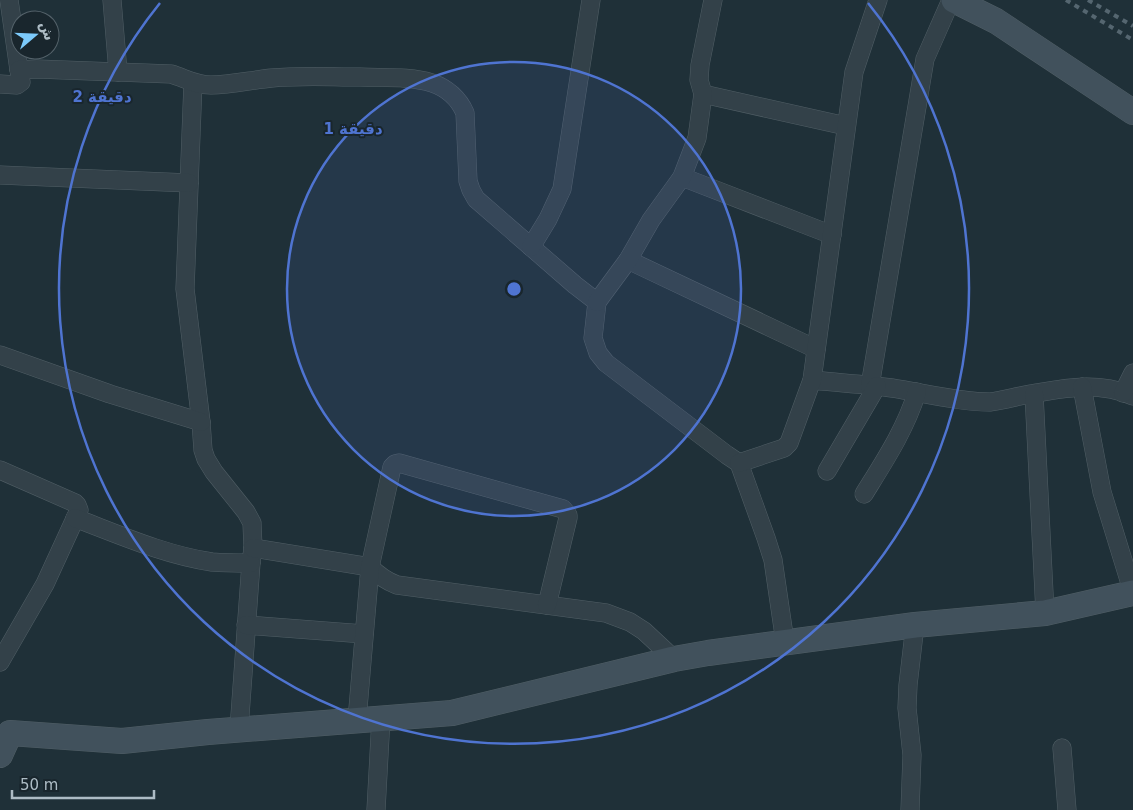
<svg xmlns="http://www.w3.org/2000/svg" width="1133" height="810" font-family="'DejaVu Sans',Vazirmatn,sans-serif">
<rect width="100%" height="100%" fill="#1f3038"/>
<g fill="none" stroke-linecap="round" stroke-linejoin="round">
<g stroke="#515f66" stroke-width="19">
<g id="street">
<polyline points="9,0 19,70"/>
<polyline points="112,0 118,72"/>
<polyline points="193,83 185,289 201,422 203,450 206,459 214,472 246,512 252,523 253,548 251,563 239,729"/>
<path d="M0 84 17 85 21 82 19 70 37 69 171 74C185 78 195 85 211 85 231 85 251 80 272 78 301 75 331 77 360 77 384 78 410 76 432 83 447 88 459 99 465 113L468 181 471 190 476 199 575 285 597 302 593 338 598 353 606 363 727 455 739 463 766 538 773 560 785 642"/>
<polyline points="703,94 846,126"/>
<polyline points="0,175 189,183"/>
<polyline points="682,177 832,235"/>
<polyline points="531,247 548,219 562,189 591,0"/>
<polyline points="628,260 816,349"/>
<polyline points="597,302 628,260 651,220 682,177 697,138 703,94 699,80 700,65 713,0"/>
<polyline points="0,355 110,394 201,422"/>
<path d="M812 380C839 383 866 384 892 388 924 393 958 402 990 402 1000 401 1011 398 1020 396 1058 389 1096 380 1133 396"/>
<polyline points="870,386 925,59 951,0"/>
<polyline points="1082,387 1102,492 1133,593"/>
<polyline points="1123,393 1133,373"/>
<polyline points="1034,394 1045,613"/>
<polyline points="739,463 784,448 789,443 812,380 854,72 878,0"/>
<polyline points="0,470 75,503 77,505 79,510 45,584 0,662"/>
<polyline points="827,471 877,386"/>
<path d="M864 494C885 460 905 430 917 392"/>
<path d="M75 518C120 535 165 555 212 562 225 563 238 563 251 563"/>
<path d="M253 548 370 567C378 575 386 581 397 585L606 613 630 622 644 631 674 659"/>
<polyline points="246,625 364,634"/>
<polyline points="357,720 370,567 392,467 395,464 399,463 563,509 568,515 568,518 547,605"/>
<polyline points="1062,748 1067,810"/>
<polyline points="376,810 381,718"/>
<polyline points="910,810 912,755 907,708 908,685 915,625"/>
</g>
</g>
<g stroke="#515f66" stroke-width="26">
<g id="secondary">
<polyline points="954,0 996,21 1133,112"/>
<polyline points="0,755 10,733 122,741 208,732 452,713 674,659 708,653 915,625 1045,613 1133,593"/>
</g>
</g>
<use href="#street" stroke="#334149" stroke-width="18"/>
<use href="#secondary" stroke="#41515c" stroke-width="25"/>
<g stroke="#556670" stroke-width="4" stroke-dasharray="5 5" stroke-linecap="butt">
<polyline points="1066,0 1133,40"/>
<polyline points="1088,0 1133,26"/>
</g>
</g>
<circle cx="514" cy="289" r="227" fill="#4f74d1" fill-opacity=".12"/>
<g fill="none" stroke="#4f74d1" stroke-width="2.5">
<circle cx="514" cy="289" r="227"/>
<path d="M868 3A455 455 0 1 1 160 3"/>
</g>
<circle cx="514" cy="289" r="8" fill="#4f74d1" stroke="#19262d" stroke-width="2.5"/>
<g font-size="15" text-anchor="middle" font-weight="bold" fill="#4f74d1" stroke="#19262d" stroke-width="4" stroke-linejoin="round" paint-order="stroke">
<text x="102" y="102">2 دقيقة</text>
<text x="353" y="134">1 دقيقة</text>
</g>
<g transform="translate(35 35) rotate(71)"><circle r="24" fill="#19262d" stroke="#54626a"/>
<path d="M0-4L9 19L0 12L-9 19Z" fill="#7ccafb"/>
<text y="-8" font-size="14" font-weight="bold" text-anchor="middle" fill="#adbcc5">ش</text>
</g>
<path d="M12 790v8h142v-8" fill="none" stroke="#adbcc5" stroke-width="2.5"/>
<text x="20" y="790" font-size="15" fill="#adbcc5" stroke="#19262d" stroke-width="4" paint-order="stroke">50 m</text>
</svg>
